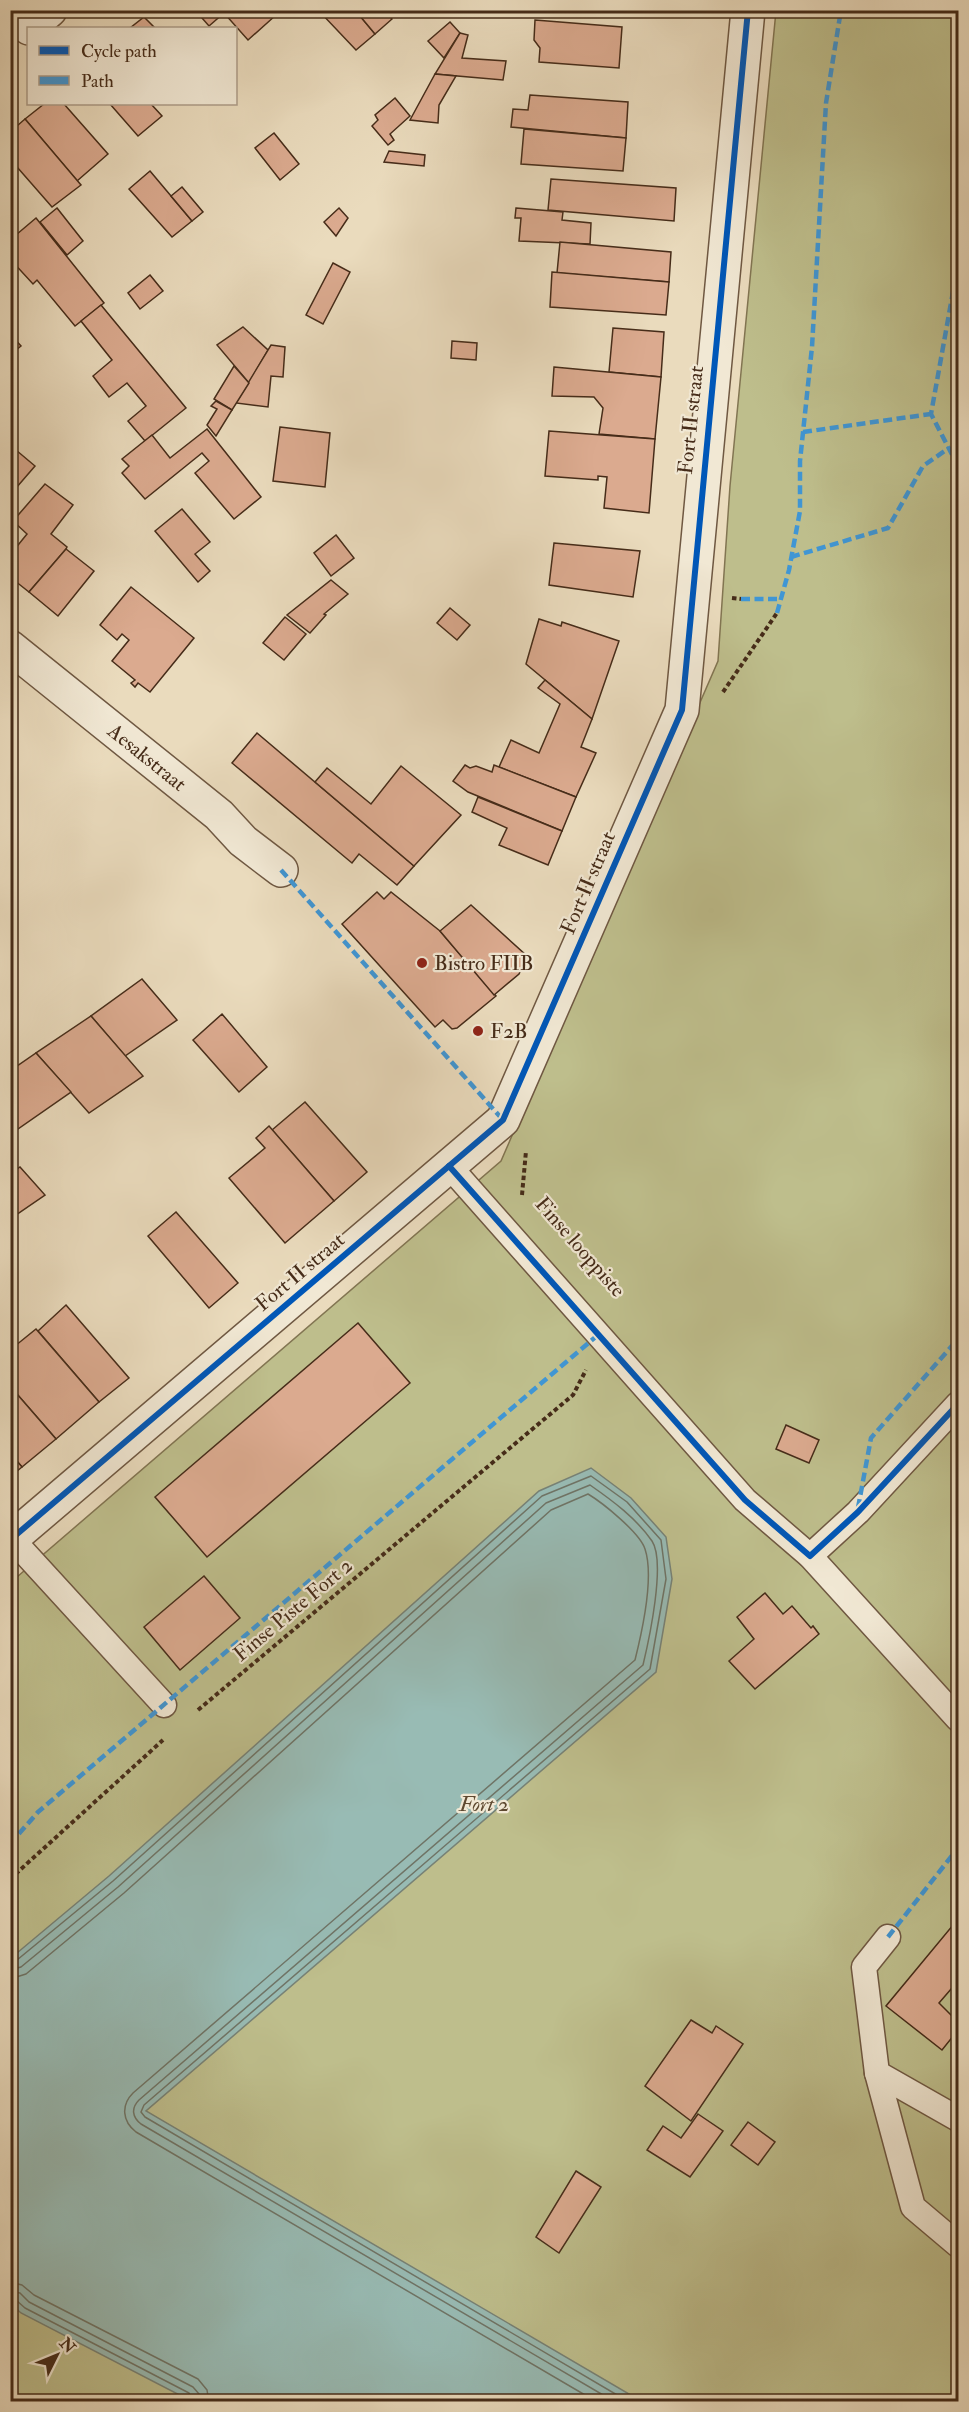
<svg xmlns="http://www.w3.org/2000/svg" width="969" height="2412" font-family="'IM FELL Double Pica',serif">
<rect width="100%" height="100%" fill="#eadbbd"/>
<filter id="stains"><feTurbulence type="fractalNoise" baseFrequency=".00333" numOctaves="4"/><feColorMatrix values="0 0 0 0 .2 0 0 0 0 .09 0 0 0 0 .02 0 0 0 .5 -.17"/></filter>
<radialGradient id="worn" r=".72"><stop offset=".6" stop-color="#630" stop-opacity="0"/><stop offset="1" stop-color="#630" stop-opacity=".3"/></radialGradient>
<polygon fill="#bebe8c" stroke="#827552" stroke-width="1.5" points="776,11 958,11 958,2401 11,2401 10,1583 501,1161 718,661 730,486"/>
<polygon fill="#98bbb4" stroke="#778276" stroke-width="1.5" points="591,1468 631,1498 666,1537 672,1579 656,1672 146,2111 641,2401 191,2401 21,2313 10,2303 11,1958 109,1876 539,1491"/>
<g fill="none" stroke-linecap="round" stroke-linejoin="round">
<g stroke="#6f7466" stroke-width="1.5">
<polyline points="10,1962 17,1960 113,1881 542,1496 591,1476 627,1502 661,1540 666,1579 650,1669 144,2105 141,2112 145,2117 629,2402"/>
<path d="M10 1970 21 1967 118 1887 546 1503 590 1485C613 1501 636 1518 652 1541 666 1562 649 1640 643 1665L139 2100C131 2108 132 2117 141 2124L615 2402"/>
<path d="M10 1979 26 1974 124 1893 551 1510 588 1494C603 1503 640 1533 645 1549 654 1576 642 1632 635 1660L133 2093C121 2105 122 2121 136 2132L597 2402"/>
<polyline points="10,2282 22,2285 34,2295 198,2379 207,2390 209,2402"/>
<polyline points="10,2291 20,2293 29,2302 193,2387 199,2394 200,2402"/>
<polyline points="10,2299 16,2300 25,2308 189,2393 193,2402"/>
</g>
</g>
<g fill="#dbaa8f" stroke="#462c19" stroke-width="1.5">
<polygon points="195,10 272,10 276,15 248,40 224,13 209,26"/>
<polygon points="355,10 375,34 356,50 319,11"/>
<polygon points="355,10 384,10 392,19 375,34"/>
<polygon points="475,10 514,10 513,17"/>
<polygon points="144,17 155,28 130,28"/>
<polygon points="535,20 622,27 619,68 539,62 540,48 534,40"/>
<polygon points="450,22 460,33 444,58 428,41"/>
<polygon points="460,33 468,35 462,58 506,61 503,80 435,74"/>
<polygon points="435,74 456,76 439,105 438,123 410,120"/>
<polygon points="530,95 628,102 626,138 511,127 513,109 528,110"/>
<polygon points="395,98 410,116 390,134 394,140 388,145 372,126 378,120 375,115"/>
<polygon points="44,104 64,104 108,154 77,181 25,119"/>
<polygon points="110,104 151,104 162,116 138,136"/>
<polygon points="25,119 81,185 52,207 10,159 10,132"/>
<polygon points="524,129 626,138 623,171 521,164"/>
<polygon points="274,133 299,164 280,180 255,148"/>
<polygon points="389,151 425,155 424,166 384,162"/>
<polygon points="150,171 192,221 172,237 129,189"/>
<polygon points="551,179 676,188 674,221 548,210"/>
<polygon points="182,187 203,212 192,221 171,196"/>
<polygon points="57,208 83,241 67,255 40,222"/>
<polygon points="339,208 348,218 336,236 324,222"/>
<polygon points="516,208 563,212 562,220 591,223 590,244 519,241 521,218 515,218"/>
<polygon points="36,218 104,303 75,326 37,280 33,284 10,259 10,240"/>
<polygon points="560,242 671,252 669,282 557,273"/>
<polygon points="333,263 350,272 323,324 306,315"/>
<polygon points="552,272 669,282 666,315 550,307"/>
<polygon points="150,275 163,291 140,309 128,293"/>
<polygon points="101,305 186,408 145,441 128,421 146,406 127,383 109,397 93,376 112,360 81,321"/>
<polygon points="243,327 268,350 249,383 217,345"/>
<polygon points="613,328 664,332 661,377 609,372"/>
<polygon points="10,334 21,346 10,355"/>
<polygon points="452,341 477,343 476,360 451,358"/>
<polygon points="271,345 285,347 283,377 271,376 268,407 236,403"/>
<polygon points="234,366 249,383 232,410 214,399"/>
<polygon points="554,367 661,377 655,439 599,434 603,408 594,397 552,396"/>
<polygon points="216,401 232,410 216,436 207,425 217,409 211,406"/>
<polygon points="280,427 330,433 325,487 273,481"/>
<polygon points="207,429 261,497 234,519 195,473 209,461 202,453 145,499 122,473 129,466 122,459 152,435 170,458"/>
<polygon points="549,431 655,439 649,513 604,508 607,477 598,476 598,480 545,476"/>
<polygon points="10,445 35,466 10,495"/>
<polygon points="45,484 73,505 51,534 67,547 66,549 29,592 10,577 10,555 27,534 13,521"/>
<polygon points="182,509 210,542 195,554 210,571 198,582 155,531"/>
<polygon points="336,535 354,558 331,576 314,553"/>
<polygon points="554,543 640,551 633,597 549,585"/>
<polygon points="66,549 94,571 58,616 29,592"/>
<polygon points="331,580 348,594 324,614 326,615 310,633 287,615"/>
<polygon points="131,587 194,638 150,692 138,683 135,687 131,683 135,680 112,661 129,640 122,634 117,640 100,625"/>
<polygon points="450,608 470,625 457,640 437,623"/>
<polygon points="285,617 306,634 284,660 263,643"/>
<polygon points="539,619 561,626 562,622 619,641 592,719 526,664"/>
<polygon points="545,680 592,719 581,747 596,753 576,797 499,767 511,740 539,753 560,704 538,688"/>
<polygon points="257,733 414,866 397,885 359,854 352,863 232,763"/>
<polygon points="465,765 470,768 476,766 492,772 494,765 576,797 562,831 468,792 453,781"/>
<polygon points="401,766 461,815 414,866 315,782 327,768 371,804"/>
<polygon points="478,797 562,831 548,865 499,845 507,828 472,812"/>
<polygon points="377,892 384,899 391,892 440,931 496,996 457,1028 452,1029 443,1020 435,1027 342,924"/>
<polygon points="471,905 527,956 519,974 494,995 440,931"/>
<polygon points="142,979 177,1020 125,1056 91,1016"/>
<polygon points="222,1014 267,1067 239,1092 193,1040"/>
<polygon points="91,1016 143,1076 89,1113 36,1053"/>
<polygon points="36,1053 71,1092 15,1131 10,1126 10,1071"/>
<polygon points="305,1102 367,1172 334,1201 272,1130"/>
<polygon points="269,1126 334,1201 285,1243 229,1178 265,1148 256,1138"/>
<polygon points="20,1167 45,1195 10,1219 10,1174"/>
<polygon points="176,1212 238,1283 209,1308 148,1236"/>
<polygon points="66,1305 129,1378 99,1402 38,1331"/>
<polygon points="358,1323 410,1383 207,1557 155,1497"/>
<polygon points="36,1329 99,1402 56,1439 10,1386 10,1350"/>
<polygon points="10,1386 56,1439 22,1467 10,1453"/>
<polygon points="786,1425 819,1440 809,1463 776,1449"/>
<polygon points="10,1453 22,1467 10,1477"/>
<polygon points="204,1576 240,1618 180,1670 144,1627"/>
<polygon points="765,1593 783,1614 792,1606 811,1628 813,1626 819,1634 755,1689 729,1661 754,1639 737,1617"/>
<polygon points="958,1919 958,1981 939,2003 958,2022 958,2030 942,2050 886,2006"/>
<polygon points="691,2020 712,2033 716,2026 743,2044 691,2121 645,2086"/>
<polygon points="698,2114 723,2131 690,2177 647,2150 663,2126 681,2138"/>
<polygon points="748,2122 775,2142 758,2165 731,2145"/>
<polygon points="576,2171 601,2187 559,2253 536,2237"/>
</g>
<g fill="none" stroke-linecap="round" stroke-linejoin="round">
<g stroke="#6f5842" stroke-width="27">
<g id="service">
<polyline points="449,1166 745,1500 810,1556 958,1719"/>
<polyline points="12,1539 164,1705"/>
<polyline points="810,1556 858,1512 958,1404"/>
<polyline points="888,1937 864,1967 877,2073 958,2119"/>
<polyline points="877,2073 913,2207 958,2245"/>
</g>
</g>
<g stroke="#6f5842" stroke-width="36">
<g id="minor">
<polyline points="29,28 50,10"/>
<path id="s1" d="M10 647 219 815 243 841 281 870"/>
<polyline points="10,1540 503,1120 682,710 748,10"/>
</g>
</g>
<g stroke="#462c19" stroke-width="4" stroke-dasharray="4.5 3" stroke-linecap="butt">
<polyline points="732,598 741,599"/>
<polyline points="723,692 777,613"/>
<polyline points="522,1195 526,1151"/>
<polyline points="198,1710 573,1395 586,1370"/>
<polyline points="10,1879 163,1740"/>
</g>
<use href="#service" stroke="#f1e8d4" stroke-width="24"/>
<use href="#minor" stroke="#f1e8d4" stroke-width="33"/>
<g stroke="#4096d4" stroke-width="4.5" stroke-dasharray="9 4.5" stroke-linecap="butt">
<polyline points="958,264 931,414 958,466"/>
<polyline points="803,432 931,414"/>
<polyline points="791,557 888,528 923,466 949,448"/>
<polyline points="741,599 781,599"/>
<polyline points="777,613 789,570 800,511 800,461 812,347 826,103 841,10"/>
<polyline points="281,870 503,1120"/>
<polyline points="858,1508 871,1438 958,1339"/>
<polyline points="10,1844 38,1812 599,1334"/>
<polyline points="888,1937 958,1848"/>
<polyline points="10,2401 12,2402"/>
</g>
<g stroke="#f1e8d4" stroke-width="10">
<g id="cycleway">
<polyline points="449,1166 745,1500 810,1556 858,1512 958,1404"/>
<polyline points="10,1540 503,1120 682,710 748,10"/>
</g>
</g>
<use href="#cycleway" stroke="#0057b8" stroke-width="6"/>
</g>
<g fill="#8f2418" stroke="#f1e8d4" stroke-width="2">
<circle cx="422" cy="963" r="6"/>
<circle cx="478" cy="1031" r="6"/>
</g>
<g text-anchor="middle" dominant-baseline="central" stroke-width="4.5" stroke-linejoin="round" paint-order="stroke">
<g font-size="21" fill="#462c19" stroke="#f1e8d4">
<text transform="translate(691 420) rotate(-84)">Fort II straat</text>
<text stroke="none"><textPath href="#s1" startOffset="176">Aesakstraat</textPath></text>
<text transform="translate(588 883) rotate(-67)">Fort II straat</text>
<text transform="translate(580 1247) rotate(49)">Finse looppiste</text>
<text transform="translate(300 1272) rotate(-40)">Fort II straat</text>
<text transform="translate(293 1610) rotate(-40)">Finse Piste Fort 2</text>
</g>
<g font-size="21" fill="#462c19" stroke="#f1e8d4" text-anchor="start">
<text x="434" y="963">Bistro FIIB</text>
<text x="490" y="1031">F2B</text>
</g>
<g font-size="21" font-style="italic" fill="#5e4930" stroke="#f1e8d4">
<text x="484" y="1804">Fort 2</text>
</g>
</g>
<rect width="969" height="2412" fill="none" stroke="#eadbbd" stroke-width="36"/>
<rect x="12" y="12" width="945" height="2388" fill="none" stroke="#462c19" stroke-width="3"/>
<rect x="18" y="18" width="933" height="2376" fill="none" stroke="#462c19" stroke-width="1.5"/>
<rect x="27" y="27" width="210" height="78" fill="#f1e8d4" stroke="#ad9d89" stroke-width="1.5"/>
<rect x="39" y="46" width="30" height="9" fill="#0057b8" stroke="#ad9d89" stroke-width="1.5"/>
<text x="81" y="57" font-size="18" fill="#462c19">Cycle path</text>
<rect x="39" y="76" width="30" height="9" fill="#4096d4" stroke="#ad9d89" stroke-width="1.5"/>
<text x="81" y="87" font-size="18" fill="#462c19">Path</text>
<g transform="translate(57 2355) rotate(47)" stroke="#f1e8d4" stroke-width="4.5" paint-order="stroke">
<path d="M0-4.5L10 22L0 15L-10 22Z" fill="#462c19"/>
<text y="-9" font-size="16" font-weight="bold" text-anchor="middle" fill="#462c19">N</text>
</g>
<rect width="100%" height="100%" filter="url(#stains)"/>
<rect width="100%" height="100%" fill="url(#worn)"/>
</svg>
